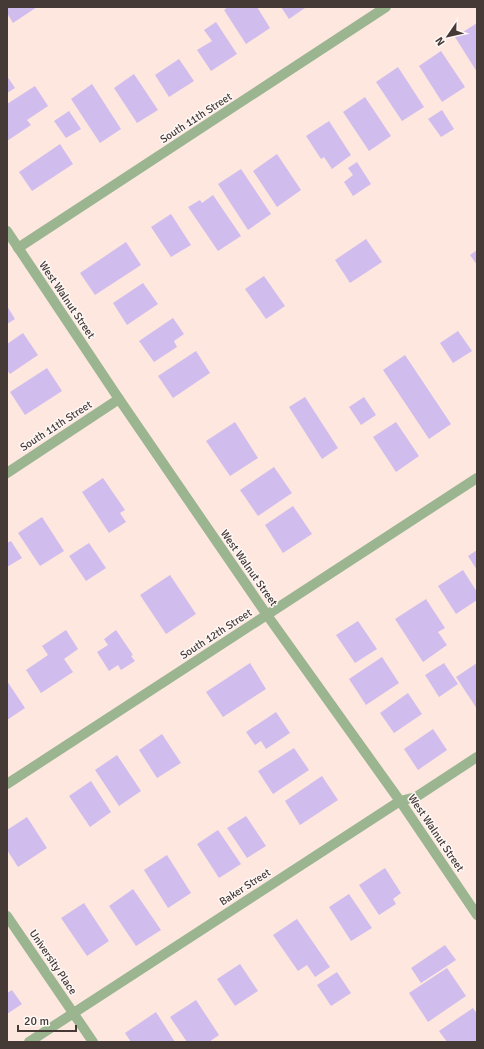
<svg xmlns="http://www.w3.org/2000/svg" width="484" height="1049" font-family="Signika,sans-serif">
<rect width="100%" height="100%" fill="#fee7df"/>
<g fill="#d0bdee">
<polygon points="7,7 37,7 13,23 7,13"/>
<polygon points="228,7 257,7 270,28 246,44 224,10"/>
<polygon points="281,7 304,7 305,8 289,19"/>
<polygon points="216,22 237,54 211,71 197,50 212,41 204,30"/>
<polygon points="477,23 477,72 455,37"/>
<polygon points="441,51 465,87 442,102 419,66"/>
<polygon points="179,59 194,81 169,97 155,75"/>
<polygon points="398,67 424,107 402,121 376,82"/>
<polygon points="134,74 158,110 137,123 114,88"/>
<polygon points="7,76 15,88 7,93"/>
<polygon points="92,84 121,129 100,143 71,99"/>
<polygon points="35,86 48,106 27,120 31,125 7,141 7,104"/>
<polygon points="365,97 391,136 369,151 343,112"/>
<polygon points="442,110 454,129 441,137 428,119"/>
<polygon points="69,111 81,129 66,138 54,121"/>
<polygon points="329,121 351,155 332,169 324,157 321,159 306,136"/>
<polygon points="60,144 73,164 32,191 19,172"/>
<polygon points="277,154 301,190 277,207 253,171"/>
<polygon points="357,162 371,184 353,196 344,182 353,175 348,168"/>
<polygon points="241,169 271,214 248,230 218,184"/>
<polygon points="213,195 241,236 218,251 188,207 200,200 202,203"/>
<polygon points="171,214 191,245 171,257 151,227"/>
<polygon points="366,239 382,262 350,283 335,260"/>
<polygon points="126,242 141,265 95,295 80,273"/>
<polygon points="477,250 477,265 470,255"/>
<polygon points="264,276 285,306 266,319 245,289"/>
<polygon points="143,283 158,304 127,325 113,303"/>
<polygon points="7,306 15,319 7,324"/>
<polygon points="173,318 184,334 174,341 177,347 154,362 139,341"/>
<polygon points="458,331 472,351 453,363 440,343"/>
<polygon points="23,333 38,355 10,374 7,370 7,344"/>
<polygon points="196,351 210,373 173,398 158,376"/>
<polygon points="405,355 451,424 429,439 383,370"/>
<polygon points="47,368 62,391 25,415 10,392"/>
<polygon points="305,397 338,448 322,459 289,407"/>
<polygon points="364,397 376,415 361,425 349,407"/>
<polygon points="235,422 258,458 230,476 206,441"/>
<polygon points="396,422 419,456 396,472 373,437"/>
<polygon points="274,467 292,493 258,516 240,490"/>
<polygon points="103,478 125,510 120,513 126,522 109,533 82,492"/>
<polygon points="293,506 312,534 283,553 265,525"/>
<polygon points="42,517 64,551 40,566 18,533"/>
<polygon points="11,541 22,558 7,567 7,543"/>
<polygon points="89,543 106,568 86,581 69,556"/>
<polygon points="477,550 477,570 468,556"/>
<polygon points="463,570 477,592 477,600 456,614 438,586"/>
<polygon points="170,575 196,614 166,634 140,595"/>
<polygon points="426,599 445,628 438,632 447,645 423,662 395,619"/>
<polygon points="358,621 377,649 355,663 336,635"/>
<polygon points="66,630 78,649 64,659 73,672 41,693 26,670 48,655 42,646"/>
<polygon points="116,630 133,655 131,656 135,661 121,670 118,665 109,671 97,652 108,645 104,639"/>
<polygon points="382,657 399,683 366,705 349,679"/>
<polygon points="250,663 266,689 223,717 206,692"/>
<polygon points="444,663 458,684 439,697 425,675"/>
<polygon points="477,663 477,709 456,677"/>
<polygon points="7,681 25,708 7,720"/>
<polygon points="408,693 422,714 394,733 380,713"/>
<polygon points="276,712 290,733 266,749 261,741 255,745 246,732"/>
<polygon points="433,729 447,750 418,770 404,749"/>
<polygon points="162,734 181,763 157,778 139,750"/>
<polygon points="294,748 309,770 273,794 258,771"/>
<polygon points="117,755 141,791 119,806 95,770"/>
<polygon points="322,776 338,800 300,825 285,801"/>
<polygon points="91,781 111,812 90,827 69,796"/>
<polygon points="246,816 266,846 247,858 227,828"/>
<polygon points="27,817 47,848 18,867 7,850 7,830"/>
<polygon points="218,830 241,864 219,878 197,844"/>
<polygon points="167,855 191,893 168,908 144,870"/>
<polygon points="385,868 401,893 393,899 396,904 379,915 359,885"/>
<polygon points="133,889 161,930 136,946 109,906"/>
<polygon points="349,894 372,928 351,941 329,907"/>
<polygon points="84,903 109,941 87,956 61,918"/>
<polygon points="297,919 330,967 315,977 307,965 298,971 273,935"/>
<polygon points="445,945 456,960 421,983 411,968"/>
<polygon points="240,964 258,991 235,1006 217,979"/>
<polygon points="447,968 466,996 428,1022 409,993"/>
<polygon points="337,972 351,993 331,1006 317,985"/>
<polygon points="12,990 22,1004 7,1014 7,993"/>
<polygon points="196,1000 219,1035 209,1042 187,1042 170,1017"/>
<polygon points="473,1008 477,1014 477,1042 447,1042 439,1031"/>
<polygon points="156,1012 175,1042 131,1042 125,1033"/>
</g>
<g fill="none" stroke-linecap="round" stroke-linejoin="round">
<g stroke="#9bb590" stroke-width="10">
<polyline points="7,231 119,399 267,615 400,801 477,915"/>
<polyline points="18,248 386,7"/>
<polyline points="7,473 119,399"/>
<polyline points="7,784 477,478"/>
<polyline points="7,916 93,1042"/>
<polyline points="29,1042 400,801 416,797 477,757"/>
</g>
</g>
<g text-anchor="middle" dominant-baseline="central" stroke-width="3" stroke-linejoin="round" paint-order="stroke">
<g font-size="11" fill="#453a36" stroke="#fef8f6">
<text transform="translate(196 118) rotate(-33)">South 11th Street</text>
<text transform="translate(67 300) rotate(56)">West Walnut Street</text>
<text transform="translate(56 426) rotate(-33)">South 11th Street</text>
<text transform="translate(249 568) rotate(55)">West Walnut Street</text>
<text transform="translate(216 634) rotate(-33)">South 12th Street</text>
<text transform="translate(436 833) rotate(56)">West Walnut Street</text>
<text transform="translate(245 887) rotate(-33)">Baker Street</text>
<text transform="translate(53 962) rotate(56)">University Place</text>
</g>
</g>
<rect width="484" height="1049" fill="none" stroke="#453a36" stroke-width="16"/>
<g transform="translate(448 36) rotate(236)" stroke="#fef8f6" stroke-width="3" paint-order="stroke">
<path d="M0-3L7 15L0 10L-7 15Z" fill="#453a36"/>
<text y="-6" font-size="11" font-weight="bold" text-anchor="middle" fill="#453a36">N</text>
</g>
<path d="M18 1025v6h58v-6" fill="none" stroke="#453a36" stroke-width="2"/>
<text x="24" y="1025" font-size="12" fill="#453a36" stroke="#fef8f6" stroke-width="3" paint-order="stroke">20 m</text>
</svg>
